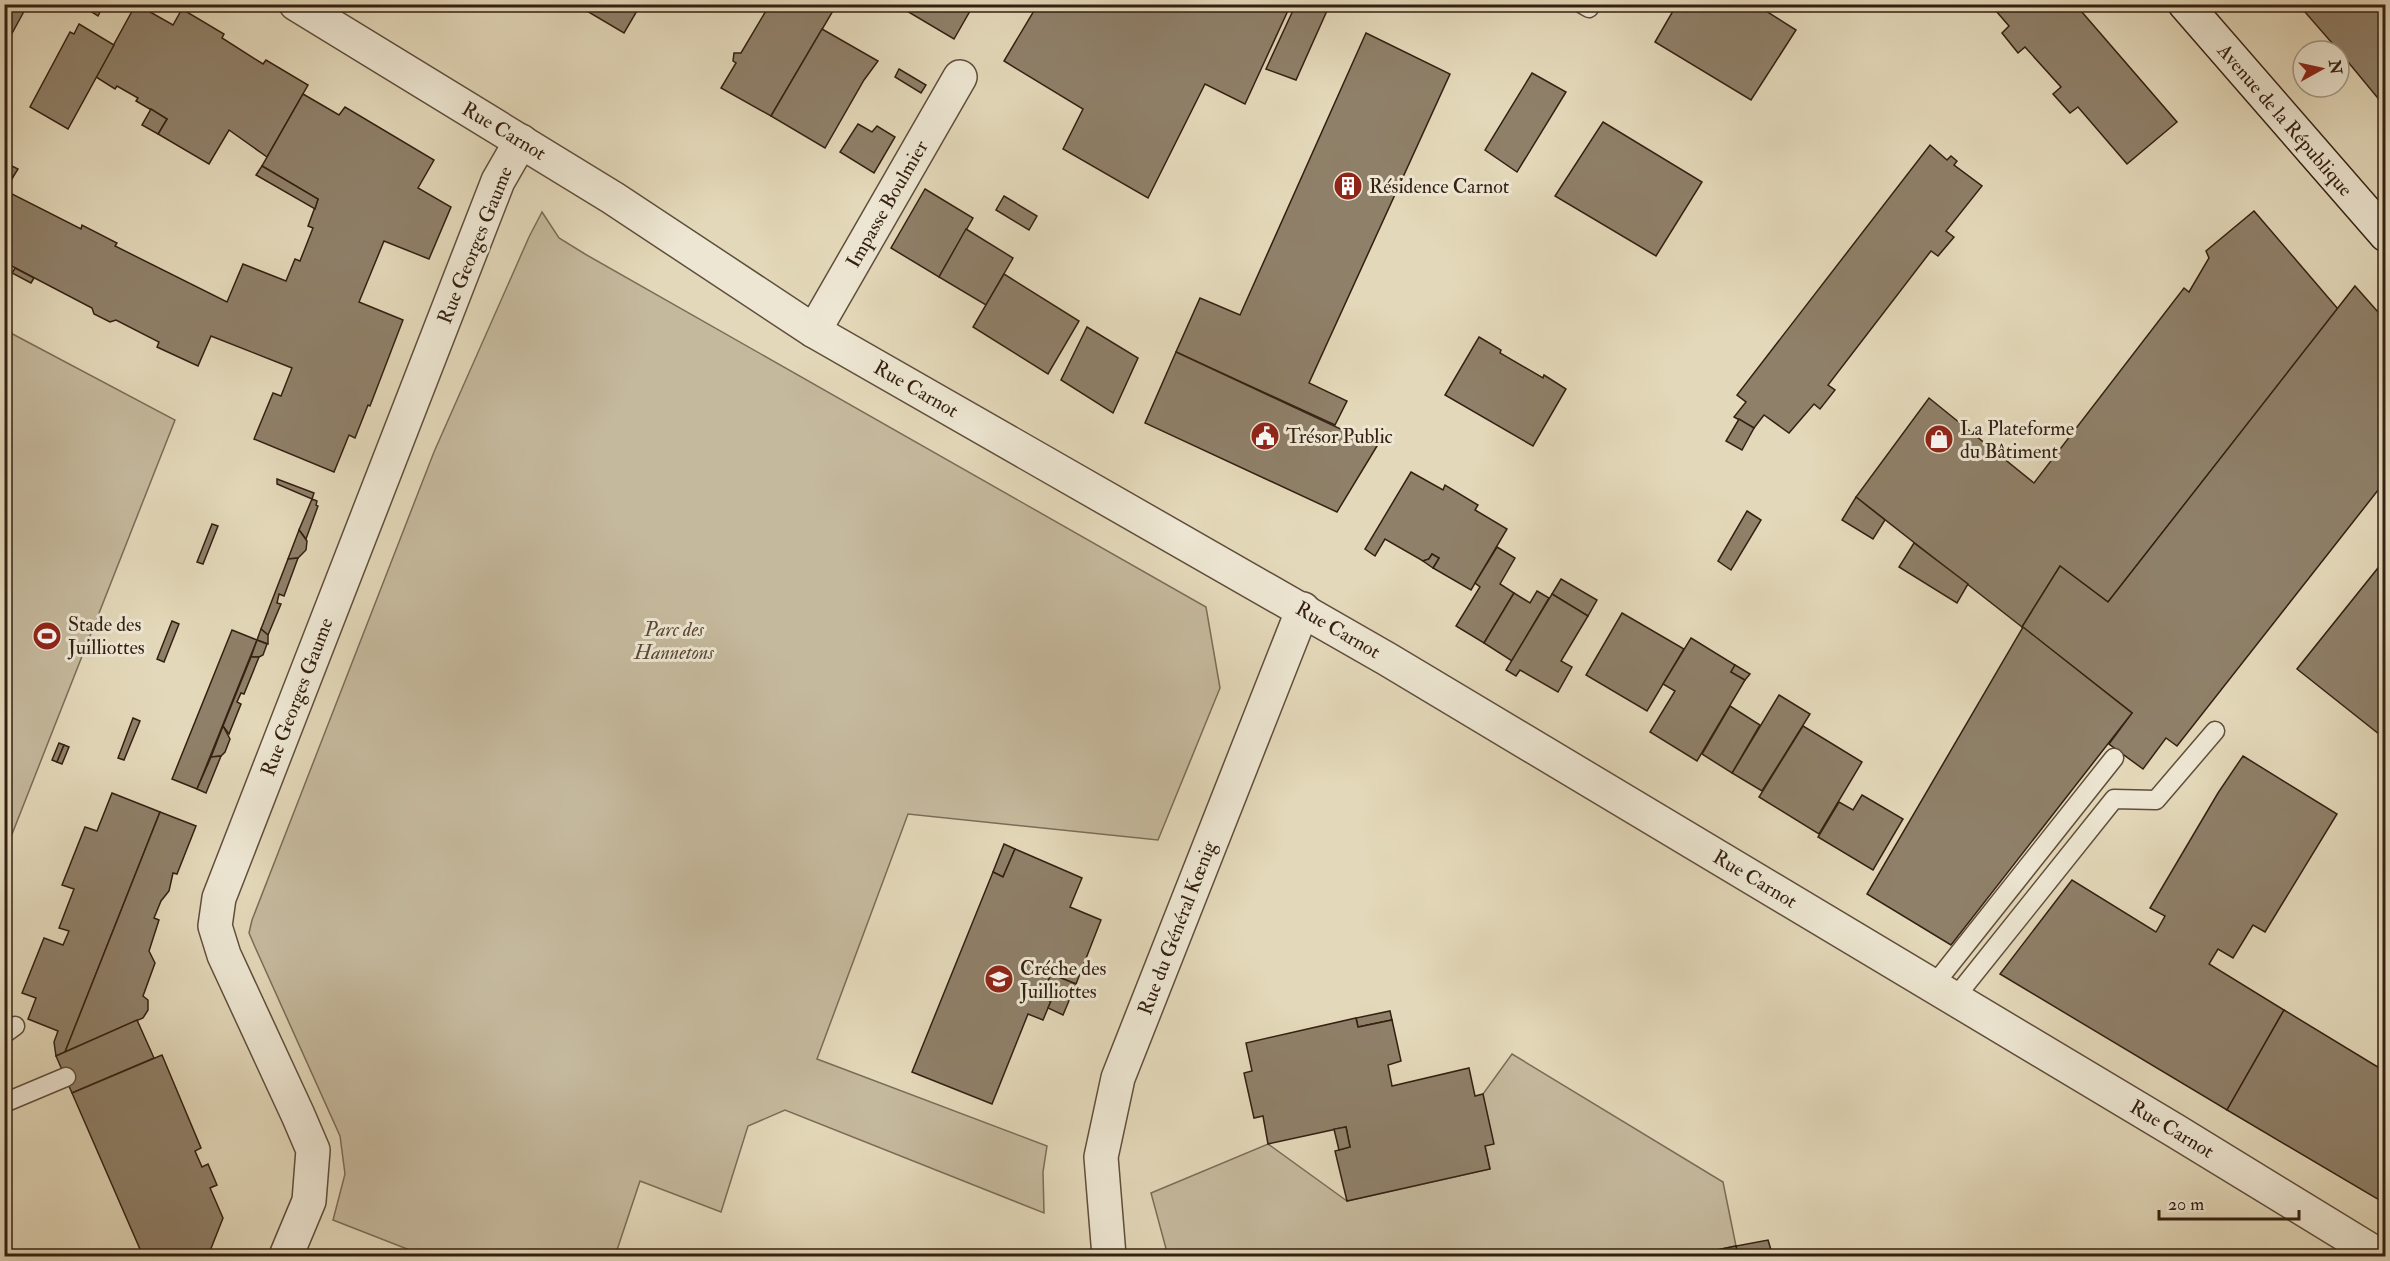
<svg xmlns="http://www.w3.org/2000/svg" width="2390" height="1261" font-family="'IM FELL Double Pica',serif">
<rect width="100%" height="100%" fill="#e3d8b9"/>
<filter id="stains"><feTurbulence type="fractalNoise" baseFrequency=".00333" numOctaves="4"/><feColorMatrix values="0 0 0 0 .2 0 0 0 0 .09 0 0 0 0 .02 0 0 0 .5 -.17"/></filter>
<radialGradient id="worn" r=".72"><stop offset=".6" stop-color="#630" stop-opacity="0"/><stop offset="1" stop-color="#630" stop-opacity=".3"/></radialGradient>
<g fill="#c5b99d" stroke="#7c6c58" stroke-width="1.5">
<polygon points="542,212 559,238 585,254 1206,607 1220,688 1158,840 908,814 817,1059 1047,1146 1043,1172 1044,1213 785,1110 748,1126 721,1212 640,1181 615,1256 425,1256 333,1220 345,1174 340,1136 255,947 249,933 252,920 434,452 529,237"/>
<polygon points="5,330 175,420 5,852"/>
<polygon points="1512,1054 1723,1182 1736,1246 1688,1256 1168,1256 1151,1193 1268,1144 1347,1201 1490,1169 1485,1146 1483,1094"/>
</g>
<g fill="#8f8069" stroke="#342012" stroke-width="1.5">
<polygon points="4,4 28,4 4,48"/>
<polygon points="79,4 104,4 98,16"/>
<polygon points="136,4 173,25 182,9 224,34 222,38 263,64 266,60 308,85 267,157 229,130 209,164 158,134 167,119 136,101 138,98 117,86 115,89 96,77"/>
<polygon points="575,4 641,4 624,33"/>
<polygon points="770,4 837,4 771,116 721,88 736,63 733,61 734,53 741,53"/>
<polygon points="895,4 974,4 954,39"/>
<polygon points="1038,4 1123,4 1130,9 1133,4 1291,4 1245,104 1205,84 1148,198 1063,149 1083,109 1004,61"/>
<polygon points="1296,4 1330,4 1296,80 1266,69"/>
<polygon points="1677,4 1755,4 1796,30 1751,100 1655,42"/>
<polygon points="1990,4 2075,4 2177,122 2127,164 2078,107 2070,113 2053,94 2061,87 2025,47 2018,53 2002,33 2009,26"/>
<polygon points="2298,4 2386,4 2386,108 2339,51"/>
<polygon points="79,24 114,45 68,129 30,107 70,32 74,34"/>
<polygon points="822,29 878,61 864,80 825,148 771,116"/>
<polygon points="1366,33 1450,74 1309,383 1347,401 1335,425 1176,352 1200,298 1240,315"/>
<polygon points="899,69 926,85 921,93 895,77"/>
<polygon points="1532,73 1566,92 1517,172 1485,150"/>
<polygon points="303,94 339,115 345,107 434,160 418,188 451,207 429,259 384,241 359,302 403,320 370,406 368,405 355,438 349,435 334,472 254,439 273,393 281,396 292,368 211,336 198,366 157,347 159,342 116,320 110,322 94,314 92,308 4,262 4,172 13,177 6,191 81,229 82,225 117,243 115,246 227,302 243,264 286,281 295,259 300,261 313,228 308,226 318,199 262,166"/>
<polygon points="151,109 167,119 158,134 142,125"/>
<polygon points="1603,122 1702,182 1656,256 1555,196"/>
<polygon points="858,124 872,132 877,126 895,137 874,173 840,152"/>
<polygon points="1930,145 1947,160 1951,156 1957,161 1954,165 1982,186 1946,231 1954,237 1938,256 1931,251 1828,385 1835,390 1820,409 1814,404 1789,433 1764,415 1754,428 1734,417 1746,402 1737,395"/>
<polygon points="4,162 18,169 13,177 4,172"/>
<polygon points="262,166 318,199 315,209 256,175"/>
<polygon points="925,189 973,218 939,277 891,248"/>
<polygon points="1004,196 1037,216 1029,230 996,210"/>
<polygon points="2254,211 2338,309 2108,602 2060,566 2022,627 1856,497 1929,398 2034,483 2184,288 2189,292 2209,258 2206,251"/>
<polygon points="966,229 1013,258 986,305 939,277"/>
<polygon points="15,268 34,278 31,283 12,273"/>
<polygon points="1004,274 1079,321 1048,374 973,327"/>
<polygon points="2355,286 2386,321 2386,480 2177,746 2166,738 2143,769 2109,744 2132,713 2022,627 2060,566 2108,602"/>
<polygon points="1087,327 1138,358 1113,413 1061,380"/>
<polygon points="1479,337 1501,350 1500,353 1543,378 1544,375 1566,389 1533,446 1445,395"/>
<polygon points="1176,352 1377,446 1337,512 1145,423"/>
<polygon points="1739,419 1754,428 1742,450 1726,441"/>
<polygon points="1411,472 1443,490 1445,485 1478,505 1475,510 1507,529 1471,590 1433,568 1439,558 1432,554 1429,559 1423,561 1385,539 1375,556 1365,549"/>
<polygon points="277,479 314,493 312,499 277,484"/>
<polygon points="1856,497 1885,520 1873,539 1842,520"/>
<polygon points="312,499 317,501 316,505 318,506 306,539 299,530"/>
<polygon points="1747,511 1761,520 1731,570 1718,561"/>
<polygon points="212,524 218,526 203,564 197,562"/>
<polygon points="299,530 307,541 306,550 298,558 288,559"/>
<polygon points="1914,543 1968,584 1957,603 1899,567"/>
<polygon points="1497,547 1515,558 1500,584 1514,593 1484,643 1456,626 1480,587 1475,583"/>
<polygon points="1432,554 1439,558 1433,568 1423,561 1429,559"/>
<polygon points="298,558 284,596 279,594 277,603 281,604 268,635 261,629 288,559"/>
<polygon points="2386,558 2386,736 2384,738 2297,669"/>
<polygon points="1561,579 1597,600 1588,616 1552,594"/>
<polygon points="1537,591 1549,598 1512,661 1484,643 1514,593 1530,603"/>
<polygon points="1552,594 1588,616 1561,661 1572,667 1558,692 1520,670 1516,676 1506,670"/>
<polygon points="1622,613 1684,649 1647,711 1586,675"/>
<polygon points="172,621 179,624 164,662 157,659"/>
<polygon points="2023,627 2132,713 1951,945 1867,894"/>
<polygon points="261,629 268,635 268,644 257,640"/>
<polygon points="232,630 257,640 197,789 172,779"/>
<polygon points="1691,638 1735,665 1731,672 1745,680 1697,761 1650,732 1675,691 1663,684"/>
<polygon points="257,640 267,644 263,655 259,657 251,657"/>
<polygon points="251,657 259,657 244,694 241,693 237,702 241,704 229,734 223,726"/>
<polygon points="1735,665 1750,674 1745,680 1731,672"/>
<polygon points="1779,695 1810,714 1762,791 1732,773"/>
<polygon points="1730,706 1760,725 1732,773 1702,754"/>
<polygon points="133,718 140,721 124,760 118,758"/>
<polygon points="223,726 230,739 225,752 221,756 211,757"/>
<polygon points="1803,726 1862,762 1819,834 1759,797"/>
<polygon points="59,743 64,745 57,762 52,760"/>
<polygon points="64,745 69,747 62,764 57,762"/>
<polygon points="221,756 206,793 197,789 211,757"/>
<polygon points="2243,756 2337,814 2265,932 2253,925 2233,958 2218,949 2209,964 2284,1010 2227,1110 2000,974 2072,880 2156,932 2165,916 2150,908 2218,793"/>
<polygon points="112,793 160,812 65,1052 56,1056 54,1042 58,1031 28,1019 36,998 22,993 44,938 63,945 69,931 59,928 74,889 62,885 85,827 97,831"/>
<polygon points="1862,795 1903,819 1873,870 1818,837 1839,802 1853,810"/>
<polygon points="160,812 196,826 177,874 173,873 169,891 161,901 154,918 159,920 149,951 155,963 143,996 148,1000 148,1010 143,1018 65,1052"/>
<polygon points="1004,844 1015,849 1003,877 993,872"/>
<polygon points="1015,849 1082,878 1070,907 1101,920 1076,984 1051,974 1041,998 1051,1001 1043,1020 1028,1014 992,1104 912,1072 993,872 1003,877"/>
<polygon points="1051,974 1076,984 1063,1015 1048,1008 1051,1001 1041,998"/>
<polygon points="2284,1010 2386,1072 2386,1204 2227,1110"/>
<polygon points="1390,1011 1392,1020 1358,1027 1356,1018"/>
<polygon points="1356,1018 1358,1027 1392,1020 1401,1061 1388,1065 1392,1086 1469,1068 1475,1096 1483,1094 1494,1144 1485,1146 1490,1169 1347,1201 1335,1151 1350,1147 1346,1127 1268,1144 1263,1116 1254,1118 1244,1073 1252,1071 1246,1043"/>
<polygon points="137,1020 154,1058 72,1093 56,1056"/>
<polygon points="162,1055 201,1148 195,1151 202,1167 208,1164 217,1185 210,1188 223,1218 208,1256 143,1256 72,1093"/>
<polygon points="1346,1127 1350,1147 1339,1150 1334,1129"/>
<polygon points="1768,1240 1771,1250 1738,1256 1736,1246"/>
<polygon points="1736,1246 1738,1256 1771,1250 1772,1256 1688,1256"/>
</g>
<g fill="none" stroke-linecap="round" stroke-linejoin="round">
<g stroke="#604e3c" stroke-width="21">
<g id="service">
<polyline points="1582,4 1589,8"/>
<polyline points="1933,986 2114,758"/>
<polyline points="1954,999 2114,799 2156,800 2215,731"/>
<polyline points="4,1034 15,1026"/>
<polyline points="4,1103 66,1077"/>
</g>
</g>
<g stroke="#604e3c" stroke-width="36">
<g id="minor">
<polyline points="296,4 613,198 814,331 1387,659 2174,1130 2380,1256"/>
<polyline points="814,331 960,77"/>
<polyline points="286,1256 309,1201 313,1150 298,1115 224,955 215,926 219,898 498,181 521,141"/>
<polyline points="1109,1256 1101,1157 1118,1078 1303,609"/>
</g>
</g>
<g stroke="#342012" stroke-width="36">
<polyline id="secondary" points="2185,4 2386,235"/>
</g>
<use href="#service" stroke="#ede6d2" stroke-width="18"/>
<use href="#minor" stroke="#ede6d2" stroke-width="33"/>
<use href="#secondary" stroke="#ede6d2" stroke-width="33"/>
</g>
<defs>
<g id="building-disc" transform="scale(1.5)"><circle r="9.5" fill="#8f2418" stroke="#ede6d2"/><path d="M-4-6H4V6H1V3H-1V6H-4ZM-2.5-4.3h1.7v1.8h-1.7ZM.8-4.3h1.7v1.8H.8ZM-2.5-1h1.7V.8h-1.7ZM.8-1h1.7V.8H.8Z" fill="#fff"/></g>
<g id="civic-disc" transform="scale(1.5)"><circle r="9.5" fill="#8f2418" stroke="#ede6d2"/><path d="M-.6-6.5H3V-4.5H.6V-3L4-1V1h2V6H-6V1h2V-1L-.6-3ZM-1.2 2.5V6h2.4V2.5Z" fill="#fff"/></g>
<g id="shop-disc" transform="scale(1.5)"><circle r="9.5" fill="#8f2418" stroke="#ede6d2"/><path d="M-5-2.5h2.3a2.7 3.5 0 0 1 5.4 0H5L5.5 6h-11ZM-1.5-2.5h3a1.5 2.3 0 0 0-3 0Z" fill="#fff"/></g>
<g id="stadium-disc" transform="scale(1.5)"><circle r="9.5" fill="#8f2418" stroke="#ede6d2"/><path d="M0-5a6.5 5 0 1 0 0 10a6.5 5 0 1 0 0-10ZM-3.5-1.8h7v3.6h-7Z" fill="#fff"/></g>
<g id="school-disc" transform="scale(1.5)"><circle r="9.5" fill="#8f2418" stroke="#ede6d2"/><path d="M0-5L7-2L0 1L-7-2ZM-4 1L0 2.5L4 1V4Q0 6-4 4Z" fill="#fff"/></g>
</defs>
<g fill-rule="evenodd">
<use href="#building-disc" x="1348" y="186"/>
<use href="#civic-disc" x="1265" y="436"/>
<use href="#shop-disc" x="1939" y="439"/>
<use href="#stadium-disc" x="47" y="636"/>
<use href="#school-disc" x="999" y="979"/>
</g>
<g text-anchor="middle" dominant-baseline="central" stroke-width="6" stroke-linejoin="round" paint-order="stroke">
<g font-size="20" fill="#342012" stroke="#ede6d2">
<text transform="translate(2285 120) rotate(49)">Avenue de la République</text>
<text transform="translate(504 131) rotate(31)">Rue Carnot</text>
<text transform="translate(887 204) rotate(-60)">Impasse Boulmier</text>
<text transform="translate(475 245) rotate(-68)">Rue Georges Gaume</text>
<text transform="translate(916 389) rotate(30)">Rue Carnot</text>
<text transform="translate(1338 630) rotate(30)">Rue Carnot</text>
<text transform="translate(297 697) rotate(-69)">Rue Georges Gaume</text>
<text transform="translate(1755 879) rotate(31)">Rue Carnot</text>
<text transform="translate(1177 928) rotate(-69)">Rue du Général Kœnig</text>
<text transform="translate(2172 1129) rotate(31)">Rue Carnot</text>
</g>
<g font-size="20" fill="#342012" stroke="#ede6d2" text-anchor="start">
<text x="1369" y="186">Résidence Carnot</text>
<text x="1960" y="428">La Plateforme<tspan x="1960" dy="23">du Bâtiment</tspan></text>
<text x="1286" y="436">Trésor Public</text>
<text x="68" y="624">Stade des<tspan x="68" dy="23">Juilliottes</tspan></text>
<text x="1020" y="968">Créche des<tspan x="1020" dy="23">Juilliottes</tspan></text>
</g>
<g font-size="20" font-style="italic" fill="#584635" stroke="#ede6d2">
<text x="674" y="629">Parc des<tspan x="674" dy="23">Hannetons</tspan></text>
</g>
</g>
<rect width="2390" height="1261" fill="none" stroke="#e3d8b9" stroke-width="24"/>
<rect x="6" y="6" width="2378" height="1249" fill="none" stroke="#342012" stroke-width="3"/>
<rect x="12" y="12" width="2366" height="1237" fill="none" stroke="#342012" stroke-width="1.5"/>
<g transform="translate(2321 69) rotate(82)"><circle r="28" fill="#ede6d2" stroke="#a39785" stroke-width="1.5"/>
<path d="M0-4.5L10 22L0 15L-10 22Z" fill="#8f2418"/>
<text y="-9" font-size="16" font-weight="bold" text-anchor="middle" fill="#342012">N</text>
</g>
<path d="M2159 1210v9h140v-9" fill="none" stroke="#342012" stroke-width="3"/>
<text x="2168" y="1210" font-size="18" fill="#342012" stroke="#ede6d2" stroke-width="4.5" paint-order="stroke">20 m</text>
<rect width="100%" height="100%" filter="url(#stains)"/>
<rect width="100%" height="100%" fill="url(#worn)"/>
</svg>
